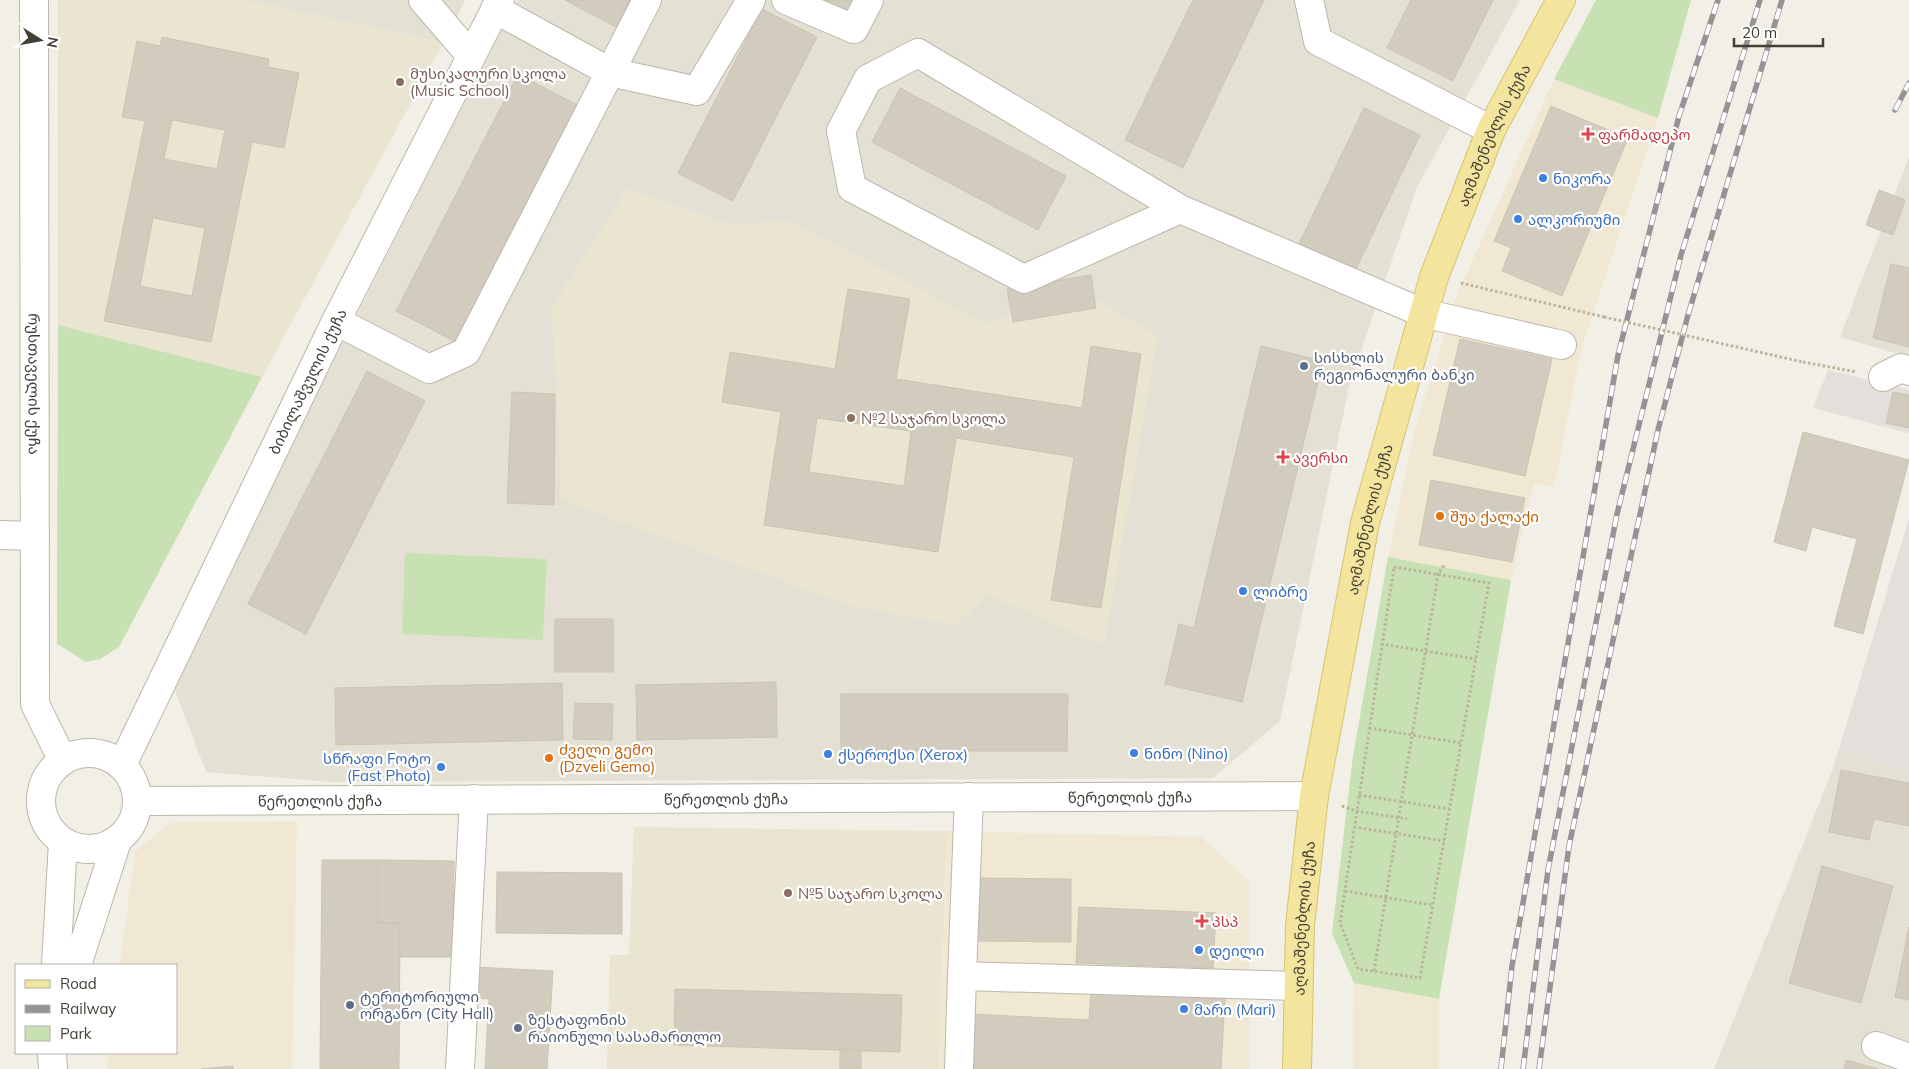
<svg xmlns="http://www.w3.org/2000/svg" width="1909" height="1069" font-family="Mulish,'Noto Sans Georgian',sans-serif">
<rect width="100%" height="100%" fill="#f1efe6"/>
<g fill="#e4e1d4" fill-rule="evenodd">
<polygon points="243,0 465,0 444,42"/>
<path d="M517 0H1520L1416 189 1349 387 1280 721 1213 778 332 782 206 772 171 680ZM627 189 730 225 790 221 985 324 1087 295 1103 645 988 594 954 625Z"/>
<polygon points="1909,157 1909,357 1840,337"/>
<polygon points="1839,749 1909,773 1909,1069 1714,1069 1832,771"/>
</g>
<g fill="#f1e8d3">
<polygon points="1554,79 1658,118 1581,350 1554,487 1534,483 1511,580 1388,557 1414,432 1457,295"/>
<polygon points="297,821 292,1069 107,1069 109,1053 176,1053 176,965 120,965 135,852 170,823"/>
<polygon points="947,831 1201,837 1250,882 1249,1069 938,1069"/>
<polygon points="1354,983 1439,999 1439,1069 1353,1069"/>
</g>
<g fill="#e3e0db">
<polygon points="1828,370 1909,390 1909,433 1813,408"/>
<polygon points="1909,519 1909,773 1839,749"/>
</g>
<g fill="#e9e5d1">
<polygon points="58,0 243,0 444,42 262,377 58,325"/>
<polygon points="627,189 730,225 790,220 985,324 1087,295 1158,336 1104,646 988,594 954,625 847,605 561,500 552,307"/>
<polygon points="634,827 947,831 938,1069 607,1069 610,955 629,955"/>
</g>
<g fill="#c7e1b3">
<polygon points="1596,0 1691,0 1658,118 1554,79"/>
<polygon points="58,325 262,377 119,647 100,659 86,662 57,644"/>
<polygon points="405,553 547,559 543,640 402,634"/>
<polygon points="1388,557 1511,580 1439,999 1354,983 1332,933 1353,756"/>
</g>
<g fill="#d1ccbd" stroke="#cbc4b1" fill-rule="evenodd">
<polygon points="565,0 630,0 616,27"/>
<polygon points="823,0 860,0 851,16"/>
<polygon points="1193,0 1264,0 1183,168 1125,140"/>
<polygon points="1411,0 1493,0 1453,81 1387,48"/>
<polygon points="762,9 817,37 733,201 678,173"/>
<path d="M162 37 269 59 268 67 299 73 284 148 252 142 211 342 104 321 145 121 122 117 137 41 160 46ZM172 120 225 130 217 169 164 159ZM153 218 205 228 192 296 140 286Z"/>
<polygon points="518,74 579,106 456,342 396,311"/>
<polygon points="900,88 1066,176 1038,230 872,142"/>
<polygon points="1551,106 1628,138 1562,296 1502,271 1511,248 1494,241"/>
<polygon points="1364,108 1420,135 1355,271 1299,244"/>
<polygon points="1879,190 1905,200 1893,235 1866,225"/>
<polygon points="1891,264 1909,268 1909,347 1873,338"/>
<polygon points="1091,275 1096,308 1013,322 1007,289"/>
<path d="M848 289 910 299 896 379 1082 408 1091 346 1141 354 1101 608 1051 600 1074 457 956 438 938 552 764 525 781 412 722 402 730 352 835 369ZM817 418 911 431 904 486 809 472Z"/>
<polygon points="1460,339 1552,359 1525,476 1433,455"/>
<polygon points="1261,346 1323,361 1242,702 1165,684 1179,624 1194,628"/>
<polygon points="367,371 425,401 306,634 248,604"/>
<polygon points="512,392 555,394 554,505 507,503"/>
<polygon points="1893,392 1909,395 1909,428 1886,423"/>
<polygon points="1803,432 1909,460 1863,634 1834,626 1857,539 1812,527 1806,551 1774,542"/>
<polygon points="1431,480 1525,498 1512,562 1419,545"/>
<rect x="555" y="619" width="58" height="53"/>
<polygon points="776,682 777,737 637,740 636,685"/>
<polygon points="562,683 563,740 336,745 335,688"/>
<polygon points="841,694 1068,694 1067,751 841,751"/>
<polygon points="575,703 613,704 612,740 573,739"/>
<polygon points="1841,770 1909,783 1909,826 1874,819 1869,840 1829,832"/>
<polygon points="322,860 378,860 378,923 400,923 399,1069 320,1069"/>
<polygon points="378,860 454,861 453,957 400,957 400,923 378,923"/>
<polygon points="1822,866 1893,886 1861,1003 1789,983"/>
<polygon points="497,872 622,873 622,934 496,933"/>
<polygon points="979,878 1071,879 1071,942 979,941"/>
<polygon points="1079,907 1216,913 1213,968 1076,963"/>
<polygon points="1909,927 1909,1000 1895,997"/>
<polygon points="474,967 553,971 547,1069 485,1069 489,999 472,998"/>
<polygon points="675,989 902,995 900,1052 674,1045"/>
<polygon points="1091,993 1225,999 1221,1069 968,1069 971,1014 1089,1020"/>
<rect x="840" y="1050" width="21" height="19"/>
<polygon points="1846,1060 1878,1069 1844,1069"/>
<polygon points="233,1066 233,1069 201,1069"/>
</g>
<g fill="none" stroke-linecap="round" stroke-linejoin="round">
<g stroke="#bbb7aa" stroke-width="30">
<g id="minor">
<path id="s1" d="M34 0 35 704 63 761"/>
<polyline points="423,0 471,56"/>
<polyline points="786,0 854,29 869,0"/>
<polyline points="1309,0 1318,41 1491,130"/>
<polyline points="495,9 610,72 697,91 751,0"/>
<polyline points="1180,209 1024,279 852,188 841,131 868,79 918,53 1180,209 1423,313 1562,345"/>
<polyline points="336,321 429,369 466,352 647,0"/>
<polyline points="1883,377 1901,368 1909,371"/>
<polyline points="0,535 35,536"/>
<circle cx="89" cy="801" r="48"/>
<path id="s2" d="M122 765 336 321 500 0"/>
<path id="s3" d="M138 801 1314 796"/>
<polyline points="56,965 63,842"/>
<polyline points="77,965 117,841"/>
<polyline points="962,976 969,797"/>
<polyline points="1876,1046 1909,1058"/>
<polyline points="52,1053 53,1069"/>
<polyline points="460,1069 474,799"/>
<polyline points="959,1069 962,976 1298,986"/>
</g>
</g>
<g stroke="#d6c36f" stroke-width="30">
<g id="major">
<path id="s4" d="M1297 1069 1300 926 1314 796 1365 523 1434 277 1491 130 1561 0"/>
</g>
</g>
<g stroke="#bbb49c" stroke-width="3" stroke-dasharray="2.5 2.5" stroke-linecap="butt">
<polyline points="1461,283 1604,317"/>
<polyline points="1803,362 1856,372"/>
<polygon points="1394,567 1489,583 1420,978 1358,969 1340,923"/>
<polyline points="1381,644 1476,659"/>
<polyline points="1369,728 1461,743"/>
<polyline points="1359,795 1449,809"/>
<polyline points="1342,806 1356,811 1407,819"/>
<polyline points="1354,827 1444,841"/>
<polyline points="1345,891 1432,905"/>
<polyline points="1374,971 1438,574 1445,564"/>
</g>
<use href="#minor" stroke="#fff" stroke-width="28"/>
<use href="#major" stroke="#f3e59d" stroke-width="28"/>
<g stroke="#949494" stroke-width="5.5">
<g id="rail">
<polyline points="1895,110 1909,83"/>
<polyline points="1501,1069 1512,966 1618,355 1679,116 1718,0"/>
<polyline points="1523,1069 1548,870 1617,514 1681,255 1760,0"/>
<polyline points="1539,1069 1569,846 1658,430 1688,315 1782,0"/>
</g>
</g>
<use href="#rail" stroke="#fff" stroke-width="4" stroke-dasharray="11" stroke-linecap="butt"/>
<polyline stroke="#bbb49c" stroke-width="3" stroke-dasharray="2.5 2.5" stroke-linecap="butt" points="1604,317 1803,362"/>
</g>
<g fill="#8d6e63" stroke="#fff" stroke-width="2">
<circle cx="400" cy="82" r="5"/>
<circle cx="851" cy="418" r="5"/>
<circle cx="788" cy="893" r="5"/>
</g>
<g fill="#e0444e" stroke="#fff" stroke-width="2">
<path d="M1585.5 126.5h5v5h5v5h-5v5h-5v-5h-5v-5h5z"/>
<path d="M1280.5 449.5h5v5h5v5h-5v5h-5v-5h-5v-5h5z"/>
<path d="M1199.5 913.5h5v5h5v5h-5v5h-5v-5h-5v-5h5z"/>
</g>
<g fill="#3f7fe0" stroke="#fff" stroke-width="2">
<circle cx="1543" cy="178" r="5"/>
<circle cx="1518" cy="219" r="5"/>
<circle cx="1243" cy="591" r="5"/>
<circle cx="1134" cy="753" r="5"/>
<circle cx="828" cy="754" r="5"/>
<circle cx="441" cy="767" r="5"/>
<circle cx="1199" cy="950" r="5"/>
<circle cx="1184" cy="1009" r="5"/>
</g>
<g fill="#5c6f8a" stroke="#fff" stroke-width="2">
<circle cx="1304" cy="366" r="5"/>
<circle cx="350" cy="1005" r="5"/>
<circle cx="518" cy="1028" r="5"/>
</g>
<g fill="#e8710a" stroke="#fff" stroke-width="2">
<circle cx="1440" cy="516" r="5"/>
<circle cx="549" cy="758" r="5"/>
</g>
<g text-anchor="middle" dominant-baseline="central" stroke-width="4.5" stroke-linejoin="round" paint-order="stroke">
<g font-size="15" fill="#785e54" stroke="#fff" text-anchor="start">
<text x="410" y="73">მუსიკალური სკოლა<tspan x="410" dy="17">(Music School)</tspan></text>
<text x="861" y="418">№2 საჯარო სკოლა</text>
<text x="798" y="893">№5 საჯარო სკოლა</text>
</g>
<g font-size="15" fill="#be3a42" stroke="#fff" text-anchor="start">
<text x="1598" y="134">ფარმადეპო</text>
<text x="1293" y="457">ავერსი</text>
<text x="1212" y="921">პსპ</text>
</g>
<g font-size="15" fill="#433f36" stroke="#fff">
<text stroke="none"><textPath href="#s4" startOffset="961">აღმაშენებლის ქუჩა</textPath></text>
<text stroke="none"><textPath href="#s2" startOffset="426">ბიბილაშვულის ქუჩა</textPath></text>
<text stroke="none"><textPath href="#s1" startOffset="384">რუსთაველის ქუჩა</textPath></text>
<text stroke="none"><textPath href="#s4" startOffset="556">აღმაშენებლის ქუჩა</textPath></text>
<text stroke="none"><textPath href="#s3" startOffset="992">წერეთლის ქუჩა</textPath></text>
<text stroke="none"><textPath href="#s3" startOffset="588">წერეთლის ქუჩა</textPath></text>
<text stroke="none"><textPath href="#s3" startOffset="182">წერეთლის ქუჩა</textPath></text>
<text stroke="none"><textPath href="#s4" startOffset="151">აღმაშენებლის ქუჩა</textPath></text>
</g>
<g font-size="15" fill="#366cbe" stroke="#fff" text-anchor="start">
<text x="1553" y="178">ნიკორა</text>
<text x="1528" y="219">ალკორიუმი</text>
<text x="1253" y="591">ლიბრე</text>
<text x="1144" y="753">ნინო (Nino)</text>
<text x="838" y="754">ქსეროქსი (Xerox)</text>
<text x="431" y="758" text-anchor="end">სწრაფი Fოტო<tspan x="431" dy="17">(Fast Photo)</tspan></text>
<text x="1209" y="950">დეილი</text>
<text x="1194" y="1009">მარი (Mari)</text>
</g>
<g font-size="15" fill="#4e5e75" stroke="#fff" text-anchor="start">
<text x="1314" y="357">სისხლის<tspan x="1314" dy="17">რეგიონალური ბანკი</tspan></text>
<text x="360" y="996">ტერიტორიული<tspan x="360" dy="17">ორგანო (City Hall)</tspan></text>
<text x="528" y="1019">ზესტაფონის<tspan x="528" dy="17">რაიონული სასამართლო</tspan></text>
</g>
<g font-size="15" fill="#c56008" stroke="#fff" text-anchor="start">
<text x="1450" y="516">შუა ქალაქი</text>
<text x="559" y="749">ძველი გემო<tspan x="559" dy="17">(Dzveli Gemo)</tspan></text>
</g>
</g>
<rect x="15" y="964" width="162" height="90" fill="#ffffff" stroke="#b4b2af"/>
<rect x="25" y="980" width="25" height="8" fill="#f3e59d" stroke="#b4b2af"/>
<text x="60" y="989" font-size="15" fill="#433f36">Road</text>
<rect x="25" y="1005" width="25" height="8" fill="#949494" stroke="#b4b2af"/>
<text x="60" y="1014" font-size="15" fill="#433f36">Railway</text>
<rect x="25" y="1026" width="25" height="15" fill="#c7e1b3" stroke="#b4b2af"/>
<text x="60" y="1039" font-size="15" fill="#433f36">Park</text>
<g transform="translate(40 40) rotate(101)" stroke="#ffffff" stroke-width="4" paint-order="stroke">
<path d="M0-4L9 19L0 12L-9 19Z" fill="#433f36"/>
<text y="-8" font-size="14" font-weight="bold" text-anchor="middle" fill="#433f36">N</text>
</g>
<path d="M1734 38v8h89v-8" fill="none" stroke="#433f36" stroke-width="2.5"/>
<text x="1742" y="38" font-size="15" fill="#433f36" stroke="#ffffff" stroke-width="4" paint-order="stroke">20 m</text>
</svg>
